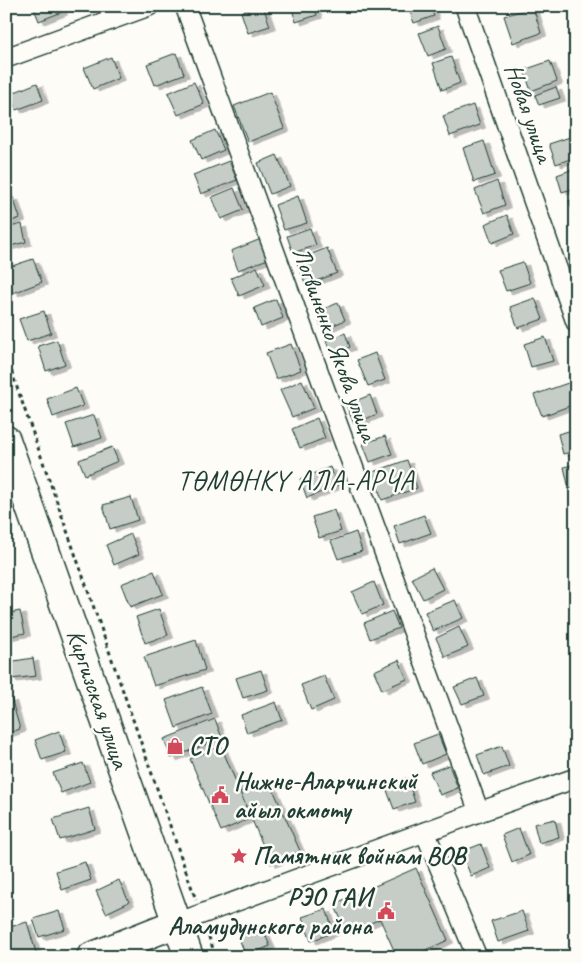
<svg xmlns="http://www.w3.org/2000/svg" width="582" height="963" font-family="Caveat,sans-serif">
<defs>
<filter id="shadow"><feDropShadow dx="5.5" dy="3" stdDeviation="0" flood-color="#0004"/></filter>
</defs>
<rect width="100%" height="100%" fill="#fdfcf7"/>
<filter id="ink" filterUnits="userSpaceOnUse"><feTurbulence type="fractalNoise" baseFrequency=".02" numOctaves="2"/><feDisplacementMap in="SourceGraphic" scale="10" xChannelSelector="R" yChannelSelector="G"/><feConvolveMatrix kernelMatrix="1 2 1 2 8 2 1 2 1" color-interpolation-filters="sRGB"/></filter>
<g filter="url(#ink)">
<g fill="#c6cdc7" stroke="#1f3d34" filter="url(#shadow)">
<polygon points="33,6 60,6 62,12 39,21"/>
<polygon points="258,6 263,6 270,26 248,33 241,12"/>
<polygon points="291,6 314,6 317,15 296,22"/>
<polygon points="408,6 430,6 434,16 414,23"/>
<polygon points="533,7 541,33 513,43 504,16"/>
<polygon points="438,26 446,49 428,56 419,33"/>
<polygon points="176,53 184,74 155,85 147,64"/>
<polygon points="111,57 119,78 93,89 84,68"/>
<polygon points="451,57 460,83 442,90 433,63"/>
<polygon points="550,61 557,81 531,91 524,70"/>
<polygon points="194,82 204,104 178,115 168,93"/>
<polygon points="37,83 43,100 16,110 10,94"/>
<polygon points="556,87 560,98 539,105 535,95"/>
<polygon points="270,92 284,128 248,142 234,106"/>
<polygon points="473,105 480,125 450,136 443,116"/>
<polygon points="215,130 224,150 201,160 192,140"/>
<polygon points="576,135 576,157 556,164 549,144"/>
<polygon points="484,141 495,175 474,182 463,148"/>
<polygon points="277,155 290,186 270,194 258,163"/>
<polygon points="229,161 237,180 201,194 193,175"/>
<polygon points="576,168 576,190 575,188 562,192 557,175"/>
<polygon points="497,181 505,205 484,213 475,190"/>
<polygon points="234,188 243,210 221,219 212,197"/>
<polygon points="298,196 307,223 284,230 275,205"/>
<polygon points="13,197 20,218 6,223 6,200"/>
<polygon points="576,198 576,221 569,201"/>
<polygon points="507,215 514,234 492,243 485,224"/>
<polygon points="22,224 26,242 6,247 6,228"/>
<polygon points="310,228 316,245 293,253 287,236"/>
<polygon points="261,239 268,259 238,270 231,251"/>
<polygon points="327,248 337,273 306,285 296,260"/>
<polygon points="33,259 42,282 13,293 6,273 6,268"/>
<polygon points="523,262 530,283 506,291 498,270"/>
<polygon points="257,267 265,285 239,296 231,278"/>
<polygon points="535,298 543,319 518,328 510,307"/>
<polygon points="276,299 283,318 261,327 254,308"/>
<polygon points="338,303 345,320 323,330 316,312"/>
<polygon points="44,311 51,333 27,341 19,319"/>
<polygon points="345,333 350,347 331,354 326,341"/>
<polygon points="545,337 553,361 531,367 524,344"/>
<polygon points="57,340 65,364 46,371 38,346"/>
<polygon points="291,344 301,370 276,379 266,353"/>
<polygon points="375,353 385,380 368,386 357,360"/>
<polygon points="302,380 314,408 292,417 280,390"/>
<polygon points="568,383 575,404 542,416 534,395"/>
<polygon points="76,388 83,406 53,417 47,399"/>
<polygon points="370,395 377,414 354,424 346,405"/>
<polygon points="94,415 102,438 74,447 66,424"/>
<polygon points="317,418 325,438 300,448 292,429"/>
<polygon points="576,429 576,451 563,454 558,434"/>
<polygon points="385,436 392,454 370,462 363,444"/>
<polygon points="112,447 118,461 85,475 79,460"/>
<polygon points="407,460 417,488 382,500 373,472"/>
<polygon points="576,464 576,487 569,489 564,467"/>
<polygon points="330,467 338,485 307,498 300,479"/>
<polygon points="131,497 138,520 110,529 103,505"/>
<polygon points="334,510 341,531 319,538 312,517"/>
<polygon points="424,515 431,533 400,544 394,526"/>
<polygon points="356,532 362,551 338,559 331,541"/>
<polygon points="131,534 139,554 114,565 106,545"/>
<polygon points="432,568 443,589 423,599 412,578"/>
<polygon points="154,571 163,594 130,607 121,584"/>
<polygon points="374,582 383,605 362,614 352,592"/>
<polygon points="455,600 463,618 433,631 425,612"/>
<polygon points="159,609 168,635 145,643 136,617"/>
<polygon points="20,611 25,633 6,637 6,614"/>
<polygon points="392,611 399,628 370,639 364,623"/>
<polygon points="459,627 468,647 445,657 436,638"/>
<polygon points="196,640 205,670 154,686 144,657"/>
<polygon points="33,658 36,676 11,679 8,662"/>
<polygon points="399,660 407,679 382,690 374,671"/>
<polygon points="261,670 268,690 243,698 236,678"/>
<polygon points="324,676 334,700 311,710 301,685"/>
<polygon points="477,678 484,696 462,704 454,687"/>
<polygon points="202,687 212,714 176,728 166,700"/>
<polygon points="11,698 20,729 6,734 6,700"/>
<polygon points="276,702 282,720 247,733 241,715"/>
<polygon points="215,719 222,738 171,758 164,739"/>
<polygon points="576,725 576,751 568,728"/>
<polygon points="59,731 66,752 42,760 35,740"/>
<polygon points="438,734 446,754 422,764 414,743"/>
<polygon points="221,746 251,818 221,831 190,759"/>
<polygon points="502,746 509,766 484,775 477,755"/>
<polygon points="83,763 90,782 61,793 53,773"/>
<polygon points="449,765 458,788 440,795 430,772"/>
<polygon points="407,778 415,802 394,809 385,785"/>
<polygon points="269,780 300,851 271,864 240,792"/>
<polygon points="89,808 95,829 60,840 53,819"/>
<polygon points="555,819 559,837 539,843 534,824"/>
<polygon points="519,828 529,855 512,862 502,835"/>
<polygon points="481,844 490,868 471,876 461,852"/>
<polygon points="85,862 91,880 62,890 56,871"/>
<polygon points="416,868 448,940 411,957 397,957 380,919 347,933 334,904"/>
<polygon points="119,880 129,902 106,913 96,891"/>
<polygon points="326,909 334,932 311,941 302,917"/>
<polygon points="59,911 65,929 39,937 33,919"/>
<polygon points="522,911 529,931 498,942 491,921"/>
<polygon points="27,922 37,956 12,957 6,935 6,928"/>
<polygon points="262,927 270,946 246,956 238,936"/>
</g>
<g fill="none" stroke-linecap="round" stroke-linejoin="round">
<g stroke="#1f3d34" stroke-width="22">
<g id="street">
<polyline points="185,6 479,812"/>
<polyline points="465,6 576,322"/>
<polyline points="6,58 149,6"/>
<polyline points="425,832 477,957"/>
<polyline points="177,923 479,812 576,778"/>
</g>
</g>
<g stroke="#1f3d34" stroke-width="31">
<g id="secondary">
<polyline points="6,440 189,957"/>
<polyline points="91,957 177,923"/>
</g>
</g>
<g stroke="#1f3d34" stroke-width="3" stroke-dasharray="4 4" stroke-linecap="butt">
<polyline points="6,356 196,900"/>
<polyline points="206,929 216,957"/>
</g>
<use href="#street" stroke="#fdfcf7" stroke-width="19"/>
<use href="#secondary" stroke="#fdfcf7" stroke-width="28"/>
</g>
</g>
<defs>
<g id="shop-bare" transform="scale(1.35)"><path d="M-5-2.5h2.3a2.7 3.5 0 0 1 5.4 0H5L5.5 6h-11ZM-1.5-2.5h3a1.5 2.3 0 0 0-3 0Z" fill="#d1495b" stroke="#fdfcf7" stroke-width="2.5" paint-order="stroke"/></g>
<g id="civic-bare" transform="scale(1.35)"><path d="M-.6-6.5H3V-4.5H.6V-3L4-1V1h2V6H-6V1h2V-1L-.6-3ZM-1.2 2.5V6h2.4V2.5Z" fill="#d1495b" stroke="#fdfcf7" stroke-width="2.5" paint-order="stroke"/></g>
<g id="sight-bare" transform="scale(1.35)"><path d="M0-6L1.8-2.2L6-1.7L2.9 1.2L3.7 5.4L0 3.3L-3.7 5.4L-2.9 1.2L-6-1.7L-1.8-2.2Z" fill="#d1495b" stroke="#fdfcf7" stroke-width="2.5" paint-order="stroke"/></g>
</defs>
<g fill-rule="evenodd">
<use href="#shop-bare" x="175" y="746"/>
<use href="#civic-bare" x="220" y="795"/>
<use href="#sight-bare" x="239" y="856"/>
<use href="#civic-bare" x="386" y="911"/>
</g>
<g text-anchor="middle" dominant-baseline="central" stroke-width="5" stroke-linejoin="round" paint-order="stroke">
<g font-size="25" fill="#1f3d34" stroke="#fdfcf7">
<text transform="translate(529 113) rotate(71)">Новая улица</text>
<text transform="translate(335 344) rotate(70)">Логвиненко Якова улица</text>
<text transform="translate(98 699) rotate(71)">Киргизская улица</text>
</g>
<g font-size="25" font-weight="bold" fill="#1f3d34" stroke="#fdfcf7" text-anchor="start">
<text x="189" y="746">СТО</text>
<text x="234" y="781">Нижне-Аларчинский<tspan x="234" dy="29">айыл окмоту</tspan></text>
<text x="253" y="856">Памятник войнам ВОВ</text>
<text x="372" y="897" text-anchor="end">РЭО ГАИ<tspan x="372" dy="29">Аламудунского района</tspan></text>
</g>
<g font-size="28" letter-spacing="1" fill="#1f3d34" stroke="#fdfcf7">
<text x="296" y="480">ТӨМӨНКҮ АЛА-АРЧА</text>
</g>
</g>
<rect width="582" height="963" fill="none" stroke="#fdfcf7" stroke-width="25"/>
<rect x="12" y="12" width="557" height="938" fill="none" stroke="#1f3d34" stroke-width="2" filter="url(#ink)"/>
</svg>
